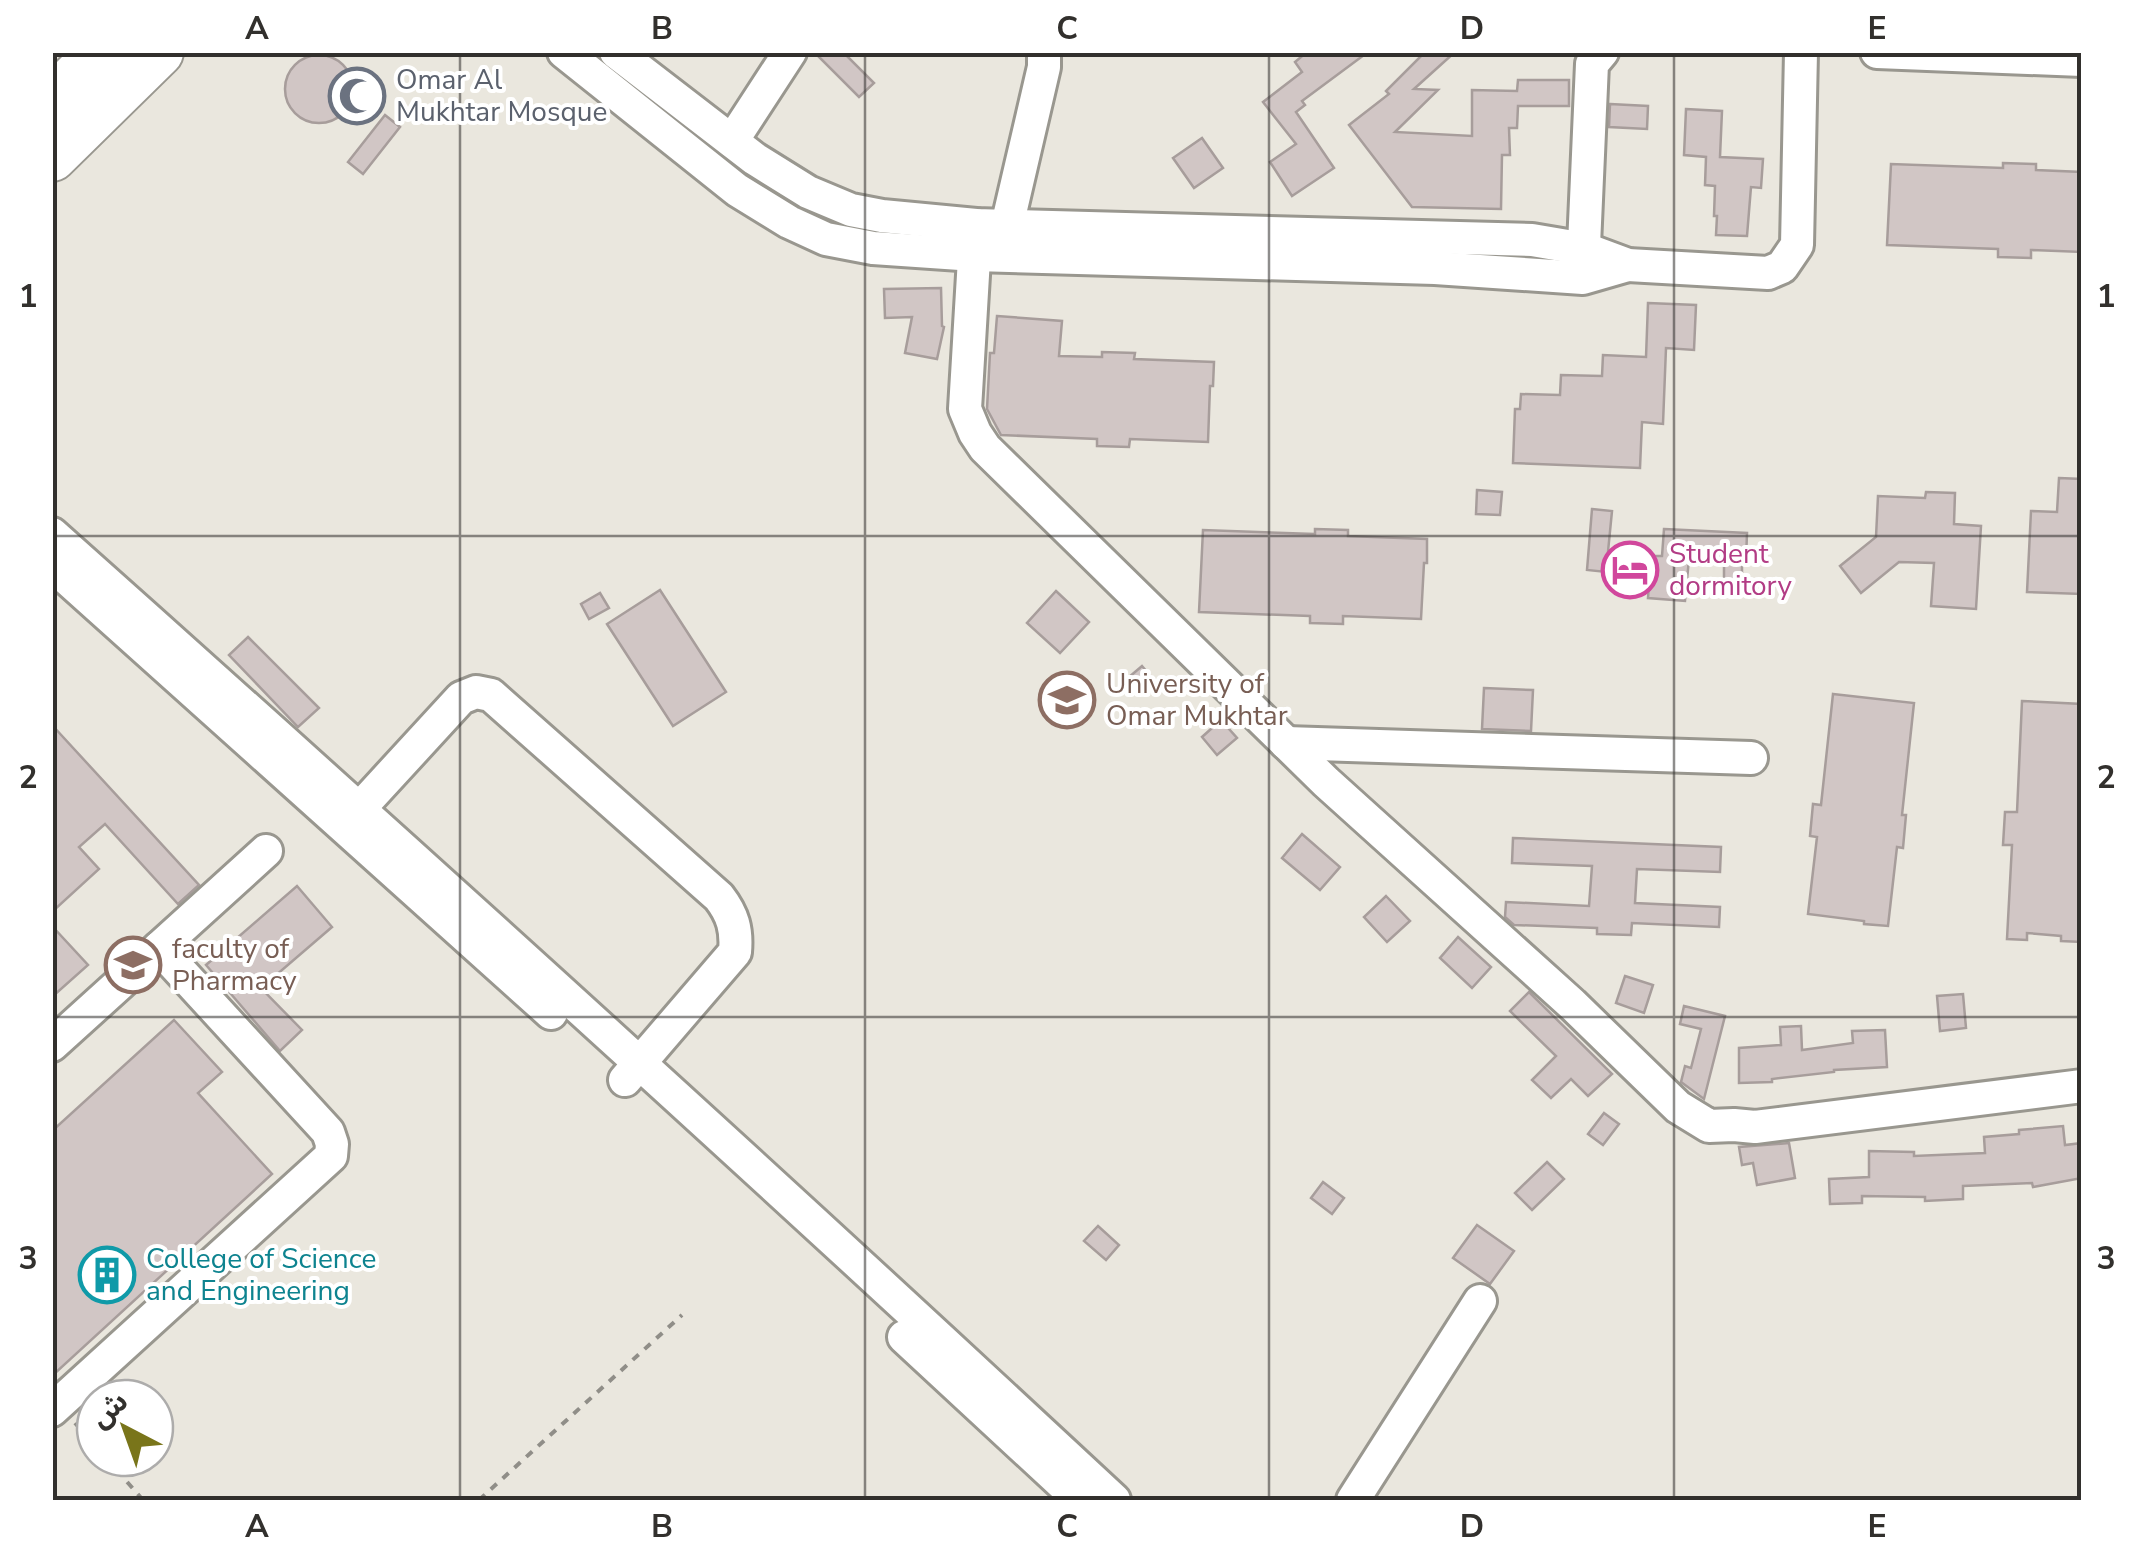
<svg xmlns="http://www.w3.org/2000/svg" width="2134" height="1553" font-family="'Nunito Sans','Noto Sans Arabic',sans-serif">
<rect width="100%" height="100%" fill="#eae7de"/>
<g fill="#d1c6c5" stroke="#a79d9b" stroke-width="2.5">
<polygon points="814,52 843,52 874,83 859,97"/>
<polygon points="1307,52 1368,52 1302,101 1305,105 1296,112 1334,168 1292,196 1270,162 1296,144 1263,102 1302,72 1295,62"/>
<polygon points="1425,52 1455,52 1414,89 1438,90 1395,132 1472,136 1472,90 1517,91 1518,80 1569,80 1569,106 1518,106 1517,128 1509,128 1510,155 1502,155 1501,209 1412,207 1349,125 1389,94 1386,91"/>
<circle cx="319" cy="89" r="34"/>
<polygon points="1610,104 1648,106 1647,129 1609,127"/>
<polygon points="1686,109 1722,111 1720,157 1763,159 1761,188 1751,187 1747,236 1716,235 1717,216 1714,216 1715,186 1705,185 1706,157 1684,155"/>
<polygon points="385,115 400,127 363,174 348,162"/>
<polygon points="1202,138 1223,168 1194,188 1173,158"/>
<polygon points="2003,163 2036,164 2036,170 2082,172 2082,252 2031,250 2031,258 1998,257 1998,249 1887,245 1891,164 2003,168"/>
<polygon points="941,288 942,326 944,327 937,359 905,353 912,317 885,318 884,289"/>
<polygon points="1648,303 1696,305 1694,350 1666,348 1663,424 1642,422 1640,468 1513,463 1515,409 1520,409 1521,394 1560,395 1561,375 1602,376 1603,355 1646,357"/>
<polygon points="997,316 1062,321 1059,356 1102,357 1102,352 1135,353 1134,359 1214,362 1213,386 1210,386 1208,442 1130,439 1129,447 1097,446 1097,439 1001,435 987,409 990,353 994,353"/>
<polygon points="2059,478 2082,479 2082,594 2027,592 2031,511 2057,512"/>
<polygon points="1477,490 1502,492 1500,515 1476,514"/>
<polygon points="1926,492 1955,493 1954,524 1981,526 1976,609 1931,606 1934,563 1899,562 1861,593 1840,566 1876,537 1878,496 1925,498"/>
<polygon points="1592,509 1612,511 1606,572 1587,570"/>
<polygon points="1315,529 1348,530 1348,536 1427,539 1427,563 1424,563 1421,619 1343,616 1343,624 1310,623 1310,616 1199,612 1203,530 1315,534"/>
<polygon points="1664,529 1747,533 1746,561 1742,561 1742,586 1724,586 1724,560 1689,559 1685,601 1648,598 1651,556 1662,556"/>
<polygon points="660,590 726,692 673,726 607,624"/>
<polygon points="1056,591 1089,622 1060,653 1027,623"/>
<polygon points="600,593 609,608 589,619 581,604"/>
<polygon points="248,637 319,708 298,727 229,655"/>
<polygon points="1142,666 1154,680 1140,692 1128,678"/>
<polygon points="1484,688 1533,690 1531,731 1482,729"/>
<polygon points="1833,694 1914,703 1902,815 1906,815 1903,848 1897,847 1888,926 1864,924 1864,921 1808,914 1817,837 1810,836 1813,804 1821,805"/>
<polygon points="2022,701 2082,704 2082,942 2061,941 2061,936 2027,933 2027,940 2007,939 2012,845 2003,845 2005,812 2017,812"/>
<polygon points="1221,720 1237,738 1217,755 1202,737"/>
<polygon points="52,725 199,885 178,904 105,824 79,847 99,869 52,912"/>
<polygon points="1302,834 1340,867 1320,890 1282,858"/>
<polygon points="1513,838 1721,847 1720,872 1637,869 1635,903 1720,907 1719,927 1632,923 1631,935 1597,934 1597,928 1514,925 1505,917 1506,902 1589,906 1592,866 1512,863"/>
<polygon points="297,886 332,927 261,988 302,1030 280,1051 206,965"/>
<polygon points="1386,896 1410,921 1387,942 1364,917"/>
<polygon points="52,926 88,965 52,997"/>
<polygon points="1458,937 1491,967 1472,988 1440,958"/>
<polygon points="1625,976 1653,985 1644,1013 1616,1003"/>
<polygon points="1529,992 1612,1074 1588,1096 1571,1079 1551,1098 1532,1080 1556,1056 1510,1011"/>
<polygon points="1963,994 1966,1028 1940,1031 1937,996"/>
<polygon points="1684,1006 1725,1016 1704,1099 1681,1082 1685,1066 1691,1068 1701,1029 1680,1024"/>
<polygon points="174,1020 222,1072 198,1093 272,1174 52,1376 52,1131"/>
<polygon points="1801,1026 1802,1050 1853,1043 1852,1031 1885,1030 1887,1067 1834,1070 1834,1072 1772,1079 1772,1082 1739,1083 1739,1048 1781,1045 1780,1027"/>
<polygon points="1604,1113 1619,1124 1603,1145 1588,1134"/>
<polygon points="2063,1126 2065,1145 2082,1143 2082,1178 2033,1187 2032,1183 1963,1186 1963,1199 1925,1201 1925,1197 1862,1196 1862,1203 1830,1204 1829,1179 1869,1177 1869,1151 1914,1152 1914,1156 1985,1153 1984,1137 2019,1134 2019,1130"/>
<polygon points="1789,1143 1795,1178 1757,1185 1753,1163 1742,1165 1739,1147"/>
<polygon points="1547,1162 1564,1179 1532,1210 1515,1193"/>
<polygon points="1323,1182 1344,1198 1332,1214 1311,1198"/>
<polygon points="1477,1225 1514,1251 1490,1284 1453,1258"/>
<polygon points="1098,1226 1119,1245 1106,1260 1084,1241"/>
</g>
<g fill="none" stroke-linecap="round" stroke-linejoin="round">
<g stroke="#99978f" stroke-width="38">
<g id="minor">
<polyline points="564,52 737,190 789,222 826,239 873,248 975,255 1435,268 1583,278 1628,265"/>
<polyline points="616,52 755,159 808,192 851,210 882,216 976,225 1532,240 1585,249 1628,265 1768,273 1782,267 1797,245 1801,52"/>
<polyline points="1877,52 2082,60"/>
<polyline points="732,141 790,52"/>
<polyline points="976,225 965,409 975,433 985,448 1326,782 1572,1004 1678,1107 1709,1126 1734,1125 1755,1127 2082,1086"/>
<polyline points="1007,226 1044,67 1044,52"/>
<polyline points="1583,268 1592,64 1602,52"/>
<path d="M52 534C410 853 764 1174 1114 1500"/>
<polyline points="52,565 551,1013"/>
<polyline points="1286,743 1751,758"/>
<path d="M360 808 461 698 476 692 491 695 719 897C733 915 737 930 735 952L625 1080"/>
<polyline points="52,1045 266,851"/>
<polyline points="904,1337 1080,1500"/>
<polyline points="52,1410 331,1156 332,1144 328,1132 159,948"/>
<polyline points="1353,1500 1480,1301"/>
</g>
</g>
<g stroke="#99978f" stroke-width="52">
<g id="highway">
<polyline points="52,101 101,52"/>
<polyline points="52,157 159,52"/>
</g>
</g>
<g stroke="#908e88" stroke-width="4" stroke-dasharray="8 8" stroke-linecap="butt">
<polyline points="75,1423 95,1446"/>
<polyline points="106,1458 143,1500"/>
<polyline points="479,1500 682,1315"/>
</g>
<use href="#minor" stroke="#fff" stroke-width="32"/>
<use href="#highway" stroke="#fff" stroke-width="48"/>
</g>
<path fill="none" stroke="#32302d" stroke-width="2.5" stroke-opacity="0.55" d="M460 52V1500M865 52V1500M1269 52V1500M1674 52V1500M52 536H2082M52 1017H2082"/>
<defs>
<g id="mosque-ring" transform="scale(2.875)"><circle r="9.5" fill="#fff" stroke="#6b7280" stroke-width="1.5"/><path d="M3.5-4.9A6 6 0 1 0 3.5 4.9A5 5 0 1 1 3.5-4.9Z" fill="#6b7280"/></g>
<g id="hotel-ring" transform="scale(2.875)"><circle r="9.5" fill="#fff" stroke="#d1479c" stroke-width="1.5"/><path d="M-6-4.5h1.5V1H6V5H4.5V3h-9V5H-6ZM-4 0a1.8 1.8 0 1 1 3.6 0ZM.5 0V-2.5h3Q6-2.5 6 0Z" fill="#d1479c"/></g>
<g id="university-ring" transform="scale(2.875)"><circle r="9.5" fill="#fff" stroke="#8d6e63" stroke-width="1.5"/><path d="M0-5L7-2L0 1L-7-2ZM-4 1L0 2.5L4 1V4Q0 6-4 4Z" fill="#8d6e63"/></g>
<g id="building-ring" transform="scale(2.875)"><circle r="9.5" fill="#fff" stroke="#0f9aa8" stroke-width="1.5"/><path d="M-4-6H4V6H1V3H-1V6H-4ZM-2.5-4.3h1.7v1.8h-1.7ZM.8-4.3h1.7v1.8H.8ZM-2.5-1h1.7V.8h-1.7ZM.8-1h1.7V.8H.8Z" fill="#0f9aa8"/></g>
</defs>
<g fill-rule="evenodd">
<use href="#mosque-ring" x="357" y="96"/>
<use href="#hotel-ring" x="1630" y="570"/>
<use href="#university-ring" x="1067" y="700"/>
<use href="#university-ring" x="133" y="965"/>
<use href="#building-ring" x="107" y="1275"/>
</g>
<g text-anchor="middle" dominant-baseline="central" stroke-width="8" stroke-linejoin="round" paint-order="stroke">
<g font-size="28" fill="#5b616d" stroke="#fff" text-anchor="start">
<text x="396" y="80">Omar Al<tspan x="396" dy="32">Mukhtar Mosque</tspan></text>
</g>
<g font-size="28" fill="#b23c85" stroke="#fff" text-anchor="start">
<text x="1669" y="554">Student<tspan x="1669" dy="32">dormitory</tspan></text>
</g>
<g font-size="28" fill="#785e54" stroke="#fff" text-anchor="start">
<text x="1106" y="684">University of<tspan x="1106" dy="32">Omar Mukhtar</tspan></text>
<text x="172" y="949">faculty of<tspan x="172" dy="32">Pharmacy</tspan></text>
</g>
<g font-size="28" fill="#0d838f" stroke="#fff" text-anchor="start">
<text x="146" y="1259">College of Science<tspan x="146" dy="32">and Engineering</tspan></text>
</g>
</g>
<rect width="2134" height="1553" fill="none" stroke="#ffffff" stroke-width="110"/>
<g transform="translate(125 1428) rotate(319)"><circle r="48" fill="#ffffff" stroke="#adacab" stroke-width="2.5"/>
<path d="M0-8L18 38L0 25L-18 38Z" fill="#79751a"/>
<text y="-15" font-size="28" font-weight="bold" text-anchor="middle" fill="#32302d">ش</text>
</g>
<rect x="55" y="55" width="2024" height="1443" fill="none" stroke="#32302d" stroke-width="4"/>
<g font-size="32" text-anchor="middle" font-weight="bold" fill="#32302d">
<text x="257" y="39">A</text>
<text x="662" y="39">B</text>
<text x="1067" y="39">C</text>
<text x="1472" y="39">D</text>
<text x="1877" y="39">E</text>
<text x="28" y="307">1</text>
<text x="2106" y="307">1</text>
<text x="28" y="788">2</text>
<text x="2106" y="788">2</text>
<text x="28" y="1269">3</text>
<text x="2106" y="1269">3</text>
<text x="257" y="1537">A</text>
<text x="662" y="1537">B</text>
<text x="1067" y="1537">C</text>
<text x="1472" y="1537">D</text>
<text x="1877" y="1537">E</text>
</g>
</svg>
